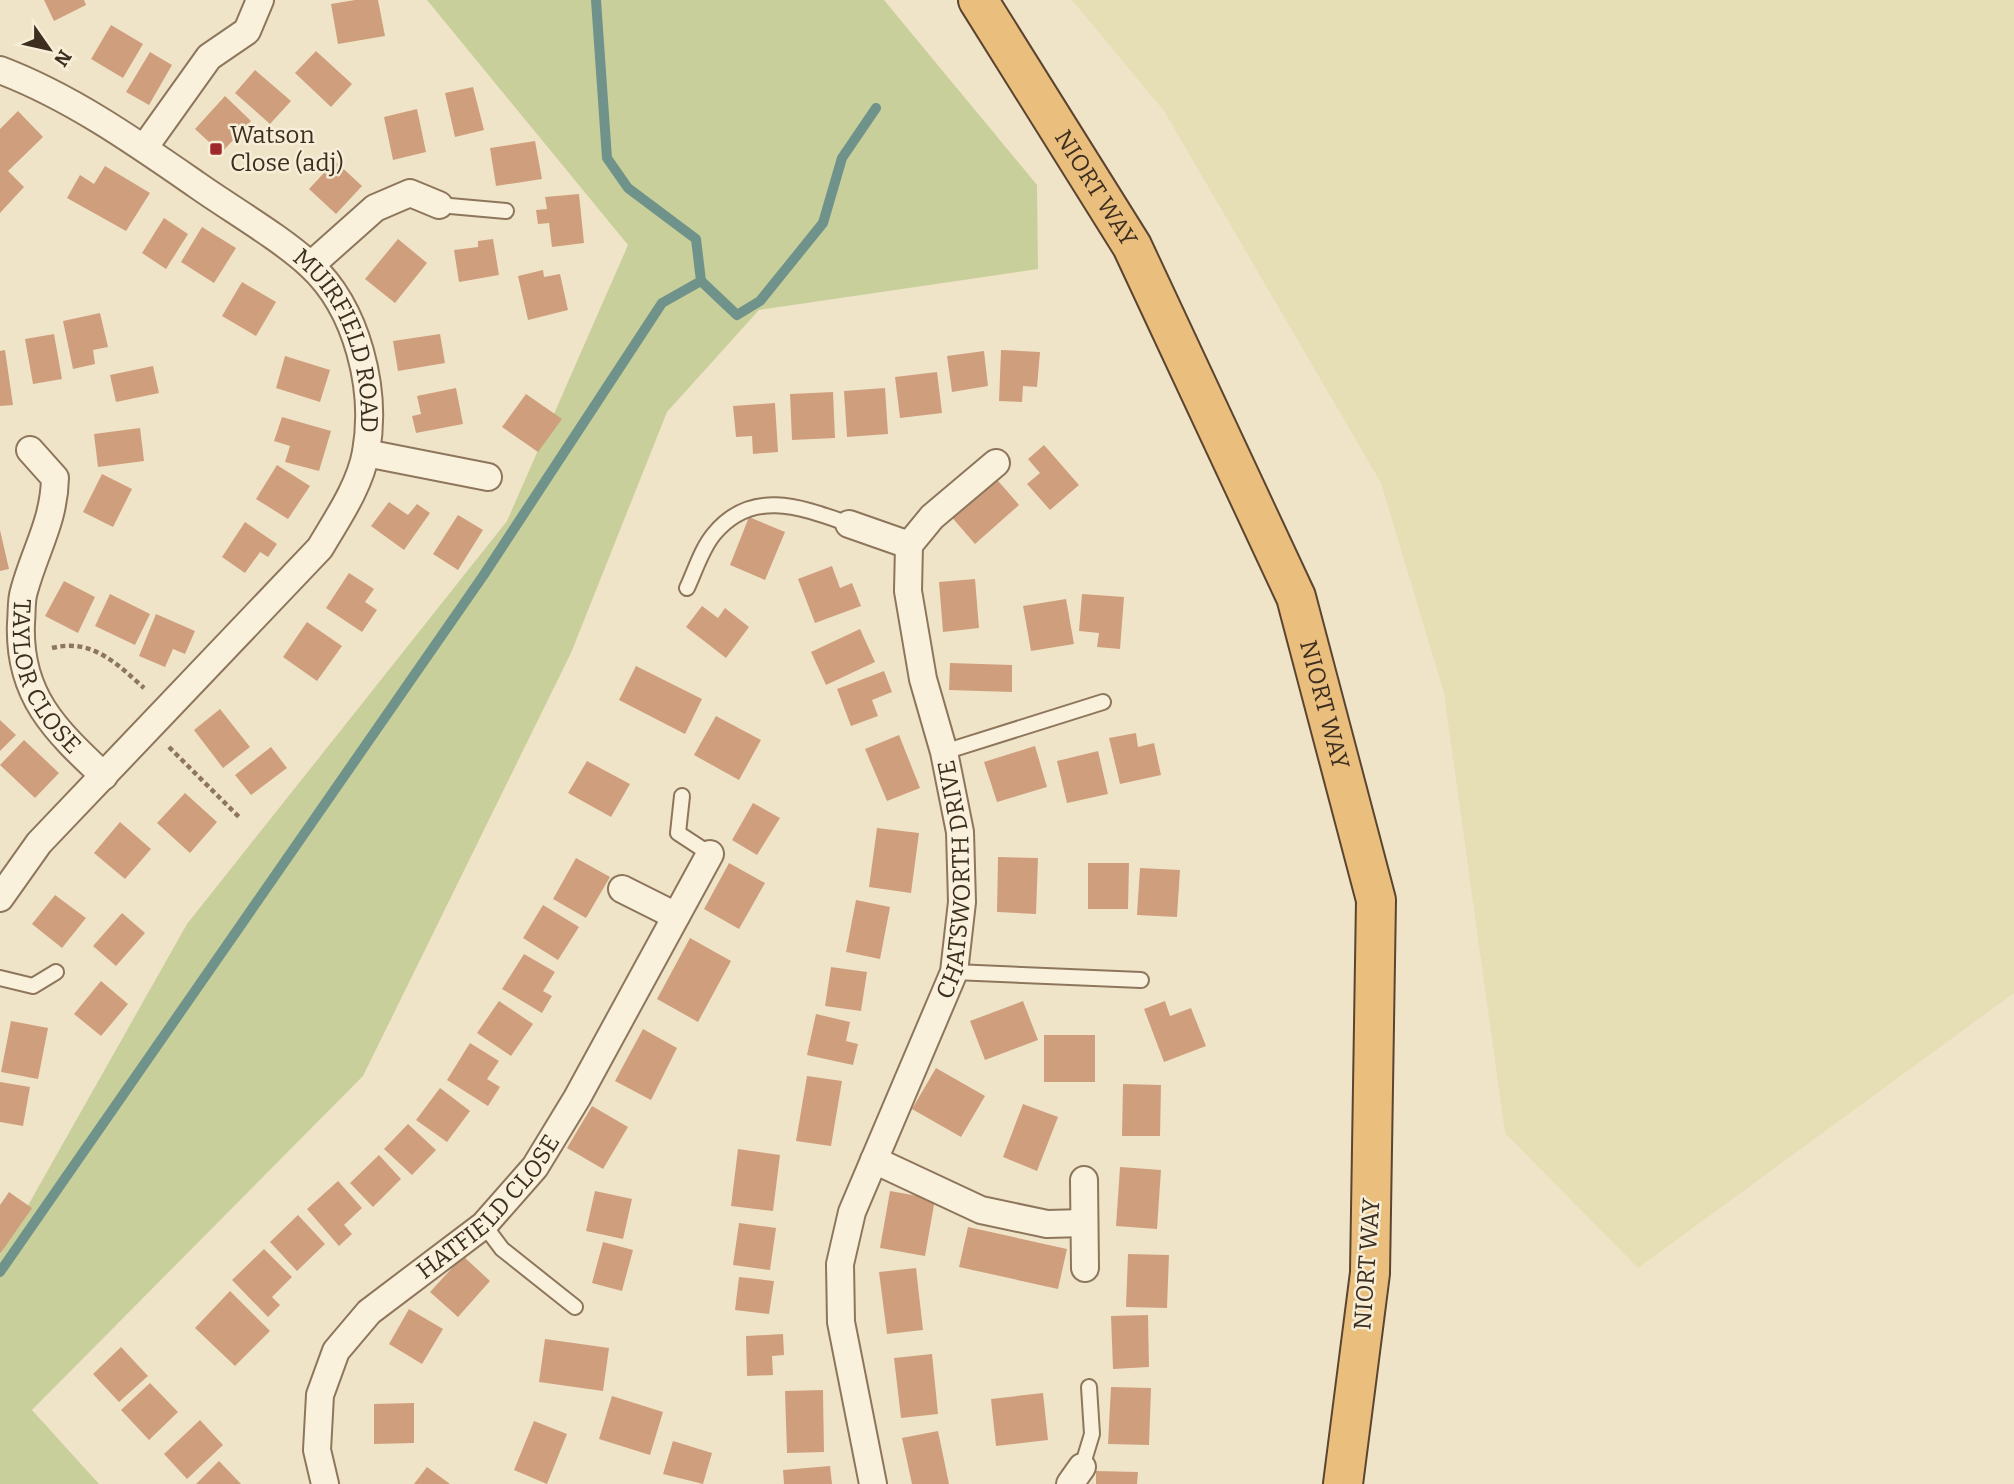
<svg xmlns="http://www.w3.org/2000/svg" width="2014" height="1484" font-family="Bitter,serif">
<rect width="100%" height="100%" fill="#f0e4c8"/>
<polygon fill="#e6deb5" points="1072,0 2014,0 2014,993 1638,1268 1505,1133 1444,693 1381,483 1164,111"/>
<polygon fill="#c9cf9b" points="427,0 884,0 1037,185 1038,269 759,310 667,412 571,653 363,1076 32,1410 99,1484 0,1484 0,1255 187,924 507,521 628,245"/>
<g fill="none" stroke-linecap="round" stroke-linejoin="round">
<g stroke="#6f938a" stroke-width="10">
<polyline points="701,281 737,315 760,301 823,223 842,158 876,108"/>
<polyline points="0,1272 483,576 662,303 701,281 696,239 628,188 607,158 596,0"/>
</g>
</g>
<g fill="#cf9f7d">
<polygon points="44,0 84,0 86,5 54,21"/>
<polygon points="355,0 378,0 385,36 338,44 331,4"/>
<polygon points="111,25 143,44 123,78 91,59"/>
<polygon points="316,51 352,84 331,107 295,73"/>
<polygon points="150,52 172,65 149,105 126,92"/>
<polygon points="255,70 291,101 270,124 235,93"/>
<polygon points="473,87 484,130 455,137 445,93"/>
<polygon points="225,96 251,121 221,153 195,129"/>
<polygon points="417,109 426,152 393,160 384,117"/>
<polygon points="18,111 43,137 8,171 24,187 0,213 0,129"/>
<polygon points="535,141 542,179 496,186 490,148"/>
<polygon points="335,161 362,186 336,214 309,189"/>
<polygon points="105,166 150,193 126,231 67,198 80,175 94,184"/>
<polygon points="579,194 584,243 552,247 549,223 538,224 536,210 547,209 545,197"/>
<polygon points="164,218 188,234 166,269 142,253"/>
<polygon points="202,227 236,248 214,283 181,262"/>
<polygon points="398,239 427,263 395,303 365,279"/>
<polygon points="493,239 499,275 459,282 454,250 478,247 478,241"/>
<polygon points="543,270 544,277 560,274 568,310 528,320 518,276"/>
<polygon points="242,282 276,302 256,336 222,316"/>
<polygon points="100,313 108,347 93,350 95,364 73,369 63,321"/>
<polygon points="54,334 62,379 33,384 25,339"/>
<polygon points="440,334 445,363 398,371 393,341"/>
<polygon points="5,350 13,405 0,406 0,351"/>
<polygon points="1001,350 1040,352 1037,387 1023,386 1022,402 999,401"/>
<polygon points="984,351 988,386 952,392 947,356"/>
<polygon points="285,356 330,370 320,402 276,388"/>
<polygon points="153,366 159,393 116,402 110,375"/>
<polygon points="937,372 942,413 900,418 895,377"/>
<polygon points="456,388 463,424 416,433 412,416 421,414 417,396"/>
<polygon points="885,388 888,434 847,437 844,391"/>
<polygon points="833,392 835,438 792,440 790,394"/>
<polygon points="526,394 562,419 538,452 502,427"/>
<polygon points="775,403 778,452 753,454 752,436 736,437 733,406"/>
<polygon points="282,417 331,431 319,471 285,462 290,446 274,441"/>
<polygon points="140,428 144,461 98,467 94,434"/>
<polygon points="1044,445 1079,485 1050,510 1027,484 1040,473 1028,459"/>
<polygon points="277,465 310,486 288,519 256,499"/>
<polygon points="102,474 132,489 113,527 83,512"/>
<polygon points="993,475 1019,505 975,544 949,514"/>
<polygon points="389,502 408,515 417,504 430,513 404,550 371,526"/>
<polygon points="458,515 483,530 458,570 433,554"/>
<polygon points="749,517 785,532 765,580 730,565"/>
<polygon points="245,522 277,544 268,557 260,552 245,573 222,557"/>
<polygon points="0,530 9,569 0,571"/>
<polygon points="832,566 840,588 852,583 861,606 815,623 798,579"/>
<polygon points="349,573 374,589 365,602 377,610 362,632 326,608"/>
<polygon points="975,579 979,628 943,632 939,582"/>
<polygon points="64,581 95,597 78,633 45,616"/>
<polygon points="110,594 150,614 135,645 95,626"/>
<polygon points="1082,594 1124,597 1120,649 1097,647 1099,633 1079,631"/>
<polygon points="1066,599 1074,644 1031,651 1023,606"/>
<polygon points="702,606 718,618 725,608 749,627 726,658 686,627"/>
<polygon points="156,614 195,631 185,654 173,649 165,667 139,656"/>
<polygon points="307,622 342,646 317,681 283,657"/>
<polygon points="860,629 875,662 826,685 811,652"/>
<polygon points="950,663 1012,665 1012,692 949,690"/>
<polygon points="636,666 702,699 685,734 619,700"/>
<polygon points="884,671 892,692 872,700 878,716 851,726 837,689"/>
<polygon points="220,709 250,747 223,768 194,730"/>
<polygon points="716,716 761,740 739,780 694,755"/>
<polygon points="0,720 16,735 0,751"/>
<polygon points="1136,733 1138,747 1154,743 1161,775 1120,784 1109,738"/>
<polygon points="899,735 920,788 887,801 865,749"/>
<polygon points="24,740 59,773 35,798 0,765"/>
<polygon points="1035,746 1047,787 997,802 984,762"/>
<polygon points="271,747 287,768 251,795 235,775"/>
<polygon points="1098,751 1108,794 1067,803 1057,761"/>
<polygon points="587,761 630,784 611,817 568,793"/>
<polygon points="185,793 217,822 190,853 157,823"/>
<polygon points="753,803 780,818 757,855 732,840"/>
<polygon points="120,822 151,849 125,879 94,853"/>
<polygon points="877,828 919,833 911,893 869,887"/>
<polygon points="998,857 1038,858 1036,914 997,912"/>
<polygon points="576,858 610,877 586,918 553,899"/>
<polygon points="729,863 765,883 739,929 704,909"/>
<polygon points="1088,863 1129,863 1128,909 1088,909"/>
<polygon points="1140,868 1180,870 1177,917 1137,915"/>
<polygon points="55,895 86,918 62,948 32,924"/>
<polygon points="856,900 890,907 880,959 846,952"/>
<polygon points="543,905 579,927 558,960 523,938"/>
<polygon points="122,913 145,933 116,966 93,946"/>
<polygon points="690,938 731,961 698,1022 657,999"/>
<polygon points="524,954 555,972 543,991 552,996 542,1013 502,989"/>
<polygon points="831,967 867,972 861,1011 825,1006"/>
<polygon points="101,981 128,1004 101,1036 74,1014"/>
<polygon points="499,1001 533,1024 511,1056 477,1033"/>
<polygon points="1023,1001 1038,1040 985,1060 970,1021"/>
<polygon points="1165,1001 1170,1016 1191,1008 1206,1046 1164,1062 1144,1009"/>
<polygon points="816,1014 850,1022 846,1041 858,1044 853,1065 807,1055"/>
<polygon points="11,1021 48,1028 38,1079 1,1072"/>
<polygon points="643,1029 677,1048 651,1100 615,1081"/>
<rect x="1044" y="1035" width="51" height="47"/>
<polygon points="470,1043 499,1061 487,1079 500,1087 488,1106 447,1080"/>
<polygon points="936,1068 985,1096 961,1137 912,1109"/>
<polygon points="807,1076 842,1081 831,1146 796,1141"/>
<polygon points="0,1082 30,1087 23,1126 0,1122"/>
<polygon points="1123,1084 1161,1085 1160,1136 1122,1136"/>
<polygon points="440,1088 470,1111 447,1142 416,1120"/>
<polygon points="1023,1104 1058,1117 1037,1171 1003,1157"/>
<polygon points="592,1106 628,1127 603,1169 567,1148"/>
<polygon points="408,1124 436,1150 412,1175 384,1149"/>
<polygon points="738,1149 780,1155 773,1211 731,1206"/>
<polygon points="379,1155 401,1179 373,1207 350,1183"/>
<polygon points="1120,1167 1161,1170 1157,1229 1116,1226"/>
<polygon points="338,1181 362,1208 344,1225 352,1234 339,1246 307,1209"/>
<polygon points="595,1191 632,1199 623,1239 586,1231"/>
<polygon points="890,1191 935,1199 925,1256 880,1248"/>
<polygon points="9,1192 32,1208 0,1254 0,1205"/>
<polygon points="298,1215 325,1244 297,1271 270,1242"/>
<polygon points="739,1223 776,1228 770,1270 733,1265"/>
<polygon points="968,1227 1067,1249 1058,1289 959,1267"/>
<polygon points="603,1242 633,1250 622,1291 592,1283"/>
<polygon points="264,1249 292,1277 272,1297 280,1305 268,1317 232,1280"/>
<polygon points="1128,1254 1169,1255 1167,1308 1126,1307"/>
<polygon points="463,1256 490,1281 458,1317 430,1292"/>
<polygon points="916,1268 923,1330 887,1334 879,1272"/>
<polygon points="739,1277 774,1281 769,1314 735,1310"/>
<polygon points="230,1291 270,1331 235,1366 195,1328"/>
<polygon points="409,1309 443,1329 422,1364 389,1344"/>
<polygon points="1148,1315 1149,1367 1113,1369 1111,1316"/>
<polygon points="783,1334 784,1355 772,1356 773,1375 747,1376 746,1336"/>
<polygon points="545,1339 609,1348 603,1391 539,1382"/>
<polygon points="121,1347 148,1376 119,1402 93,1374"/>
<polygon points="932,1354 938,1414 901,1418 894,1358"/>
<polygon points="150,1383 178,1412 149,1440 121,1410"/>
<polygon points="1111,1387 1151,1388 1149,1445 1108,1444"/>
<polygon points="823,1390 824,1452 787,1453 785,1391"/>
<polygon points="1043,1393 1048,1440 996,1446 991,1399"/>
<polygon points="612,1396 663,1412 650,1455 599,1439"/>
<polygon points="414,1403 414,1443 374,1444 374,1404"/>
<polygon points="200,1420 223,1445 187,1479 164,1454"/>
<polygon points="534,1421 567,1434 547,1484 514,1470"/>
<polygon points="938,1431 949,1484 912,1484 902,1438"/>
<polygon points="673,1441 712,1453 703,1484 663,1474"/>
<polygon points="219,1461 241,1484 196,1484"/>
<polygon points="830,1466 832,1484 784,1484 783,1470"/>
<polygon points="427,1467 450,1484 414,1484"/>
<polygon points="1096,1471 1138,1472 1137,1484 1096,1484"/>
</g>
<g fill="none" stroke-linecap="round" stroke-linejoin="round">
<g stroke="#8d765c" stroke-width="18">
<g id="service">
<polyline points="439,205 506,211"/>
<path d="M687 588C695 571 702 548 714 534 752 488 801 507 849 524"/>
<polyline points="944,752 1103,702"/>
<polyline points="682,796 678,833 710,854"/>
<polyline points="954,972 1141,980"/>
<polyline points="0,978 33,986 56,972"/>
<polyline points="484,1225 502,1249 575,1307"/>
<polyline points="1082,1467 1092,1434 1089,1387"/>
</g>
</g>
<g stroke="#8d765c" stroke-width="30">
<g id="minor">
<path id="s1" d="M0 70C71 97 135 142 197 185 231 209 281 238 310 265 358 309 377 390 366 452 360 486 337 519 320 548L39 843 0 898"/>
<polyline points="144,148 209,57 247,31 260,0"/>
<polyline points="311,265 375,208 410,193 439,205"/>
<path id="s2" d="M30 450 55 478C54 522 35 550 24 591 21 600 22 612 21 623 18 695 55 730 104 776"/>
<polyline points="366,453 488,477"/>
<polyline points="849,524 909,545"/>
<polyline points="622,889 676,916"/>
<polyline points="874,1160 981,1210 1047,1224 1084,1223"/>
<polyline points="1084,1180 1085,1268"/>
<path id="s3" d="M325 1484 317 1450 320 1395 336 1351 369 1312 484 1225 535 1167 577 1098 710 854"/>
<path id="s4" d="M873 1484 841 1322 840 1264 852 1212 954 972 962 902 960 832 944 752 923 679 908 591 909 545 932 517 996 463"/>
<polyline points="1070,1484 1082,1467"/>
</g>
</g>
<g stroke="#5b4430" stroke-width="42">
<g id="trunk">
<path id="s5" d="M978 0 1132 246 1296 597 1376 900 1370 1273 1343 1484"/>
</g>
</g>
<g stroke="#8d765c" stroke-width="4.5" stroke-dasharray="5 3.5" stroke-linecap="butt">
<path d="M52 648C92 638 116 663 144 688"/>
<polyline points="169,747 240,818"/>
</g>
<use href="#service" stroke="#faf1dc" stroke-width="14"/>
<use href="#minor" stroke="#faf1dc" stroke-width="26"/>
<use href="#trunk" stroke="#eabe7c" stroke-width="38"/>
</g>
<rect fill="#9e2a2b" stroke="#f7eed8" stroke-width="2.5" x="209" y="142" width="14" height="14" rx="3.5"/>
<g text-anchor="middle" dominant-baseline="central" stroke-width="5" stroke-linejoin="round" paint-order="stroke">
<g font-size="24" fill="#3d2e20" stroke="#f7eed8" text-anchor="start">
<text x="230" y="135">Watson<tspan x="230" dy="28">Close (adj)</tspan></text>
</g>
<g font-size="24" fill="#3d2e20" stroke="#f7eed8">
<text stroke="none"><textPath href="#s5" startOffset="222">NIORT WAY</textPath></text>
<text stroke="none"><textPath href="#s1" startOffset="450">MUIRFIELD ROAD</textPath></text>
<text stroke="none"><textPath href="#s2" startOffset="247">TAYLOR CLOSE</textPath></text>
<text stroke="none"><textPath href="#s5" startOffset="789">NIORT WAY</textPath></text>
<text stroke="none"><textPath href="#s4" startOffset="630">CHATSWORTH DRIVE</textPath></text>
<text stroke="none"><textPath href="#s3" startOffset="348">HATFIELD CLOSE</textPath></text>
<text transform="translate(1367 1264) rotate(-86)">NIORT WAY</text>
</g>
</g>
<g transform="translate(49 49) rotate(124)" stroke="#f7eed8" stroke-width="5" paint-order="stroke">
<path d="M0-5L12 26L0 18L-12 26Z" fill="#3d2e20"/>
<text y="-10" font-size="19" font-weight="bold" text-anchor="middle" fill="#3d2e20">N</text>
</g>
</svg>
